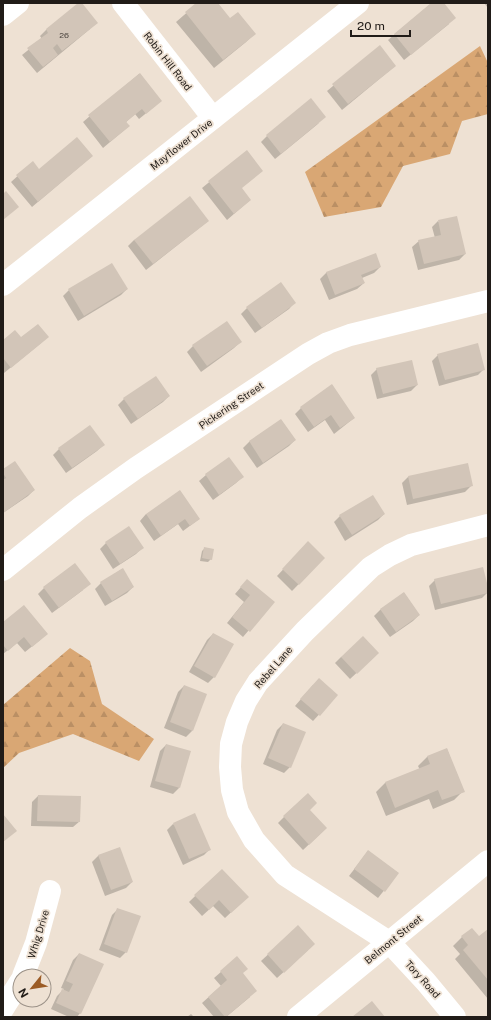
<svg xmlns="http://www.w3.org/2000/svg" width="491" height="1020" font-family="'Public Sans',sans-serif">
<defs>
<pattern id="forest-firs" width="22" height="20" patternUnits="userSpaceOnUse"><rect width="22" height="20" fill="#d9a774"/><path d="M5 1l3.5 6h-7zM16 11l3.5 6h-7z" fill="#ba8f64"/></pattern>
</defs>
<rect width="100%" height="100%" fill="#eee1d3"/>
<g fill="url(#forest-firs)">
<polygon points="480,46 488,63 488,114 462,121 450,154 403,166 381,207 324,217 305,172"/>
<polygon points="70,648 90,661 102,704 154,739 139,761 73,734 19,753 3,768 3,705"/>
</g>
<g fill="#0003">
<polygon points="80,3 90,29 37,73 22,55 42,39 40,36 46,30"/>
<polygon points="198,3 216,3 229,19 254,34 246,42 214,68 176,22"/>
<polygon points="432,3 443,3 449,24 404,60 388,40"/>
<polygon points="484,3 488,3 488,8"/>
<polygon points="380,47 395,66 342,110 327,91"/>
<polygon points="139,74 155,106 139,119 135,114 126,122 129,126 103,148 83,122"/>
<polygon points="319,123 275,159 261,142 267,136"/>
<polygon points="246,152 241,189 250,200 227,220 202,188"/>
<polygon points="92,156 32,207 11,182 32,163 39,170"/>
<polygon points="208,221 146,270 128,246 134,240"/>
<polygon points="438,221 465,254 459,260 418,270 412,247 419,241 435,238 432,227"/>
<polygon points="380,267 374,273 362,278 364,283 357,289 329,300 320,279 327,272"/>
<polygon points="127,289 121,295 78,321 63,296 69,290"/>
<polygon points="295,302 289,309 255,333 241,314 247,308"/>
<polygon points="21,339 41,343 4,373 3,372 3,341"/>
<polygon points="240,342 234,348 201,372 187,352 193,346"/>
<polygon points="438,355 484,369 478,375 439,386 432,361"/>
<polygon points="377,369 417,385 411,391 377,399 371,375"/>
<polygon points="169,396 163,402 131,424 118,405 124,399"/>
<polygon points="301,408 354,418 334,434 325,420 308,432 295,414"/>
<polygon points="281,420 295,440 289,446 257,468 243,448 249,442"/>
<polygon points="103,445 97,451 66,473 53,455 59,449"/>
<polygon points="229,458 242,477 236,483 213,500 199,481 206,475"/>
<polygon points="3,470 34,490 28,496 3,513"/>
<polygon points="408,477 471,486 465,492 407,505 402,483"/>
<polygon points="146,514 199,519 183,531 178,524 154,541 140,521"/>
<polygon points="384,514 378,520 345,541 334,522 340,516"/>
<polygon points="106,543 142,548 136,554 113,569 100,549"/>
<polygon points="308,543 324,558 292,591 277,576"/>
<polygon points="205,548 211,559 208,562 200,561 202,551"/>
<polygon points="122,569 133,587 127,593 105,606 95,589 101,583"/>
<polygon points="435,580 488,592 482,598 435,610 429,586"/>
<polygon points="241,587 273,602 243,637 227,623 244,602 235,594"/>
<polygon points="44,588 83,590 52,613 38,594"/>
<polygon points="404,593 419,615 413,621 390,637 374,616 380,610"/>
<polygon points="3,623 40,640 25,652 17,643 3,654"/>
<polygon points="213,634 214,677 208,683 189,672 207,640"/>
<polygon points="378,653 350,679 335,663 341,657"/>
<polygon points="313,685 337,695 313,721 295,706"/>
<polygon points="184,686 192,731 186,737 164,728 178,692"/>
<polygon points="283,724 290,767 284,773 263,764 277,730"/>
<polygon points="166,745 179,788 173,794 150,787 160,751"/>
<polygon points="447,749 463,791 454,800 433,809 429,799 386,816 376,792 385,783 420,770 418,766 427,757"/>
<polygon points="38,796 80,821 73,827 31,826 32,802"/>
<polygon points="309,810 320,834 303,850 278,823 284,817"/>
<polygon points="173,824 210,849 204,855 183,865 167,830"/>
<polygon points="119,848 132,882 126,888 105,896 92,862 98,856"/>
<polygon points="368,851 398,873 378,898 349,876"/>
<polygon points="222,870 241,903 225,918 213,906 202,916 189,902"/>
<polygon points="118,909 126,952 120,958 99,950 112,915"/>
<polygon points="298,927 308,950 277,978 261,961"/>
<polygon points="488,930 488,999 455,959 460,954 453,946 462,937 479,938"/>
<polygon points="79,954 80,1013 77,1017 69,1017 51,1009 57,996 64,989 61,988 73,960"/>
<polygon points="237,958 250,997 226,1017 214,1017 202,1003 221,986 214,978"/>
<polygon points="191,1014 194,1017 187,1017"/>
</g>
<g fill="#d2c5b8">
<polygon points="78,3 82,3 98,23 62,51 57,44 53,48 58,55 43,67 27,48 48,33 46,29"/>
<polygon points="196,3 218,3 230,18 238,12 256,34 223,60 185,12"/>
<polygon points="431,3 444,3 456,18 411,55 394,34"/>
<polygon points="380,45 396,66 348,104 332,84"/>
<polygon points="140,73 162,101 146,114 142,109 126,122 130,126 110,142 88,115"/>
<polygon points="311,98 326,117 281,154 266,135"/>
<polygon points="77,137 93,156 38,202 16,175 33,161 39,169"/>
<polygon points="247,150 263,171 242,188 251,200 234,214 208,181"/>
<polygon points="6,191 19,207 3,220 3,194"/>
<polygon points="190,196 209,221 153,264 134,240"/>
<polygon points="457,216 466,254 424,264 418,240 441,235 438,220"/>
<polygon points="376,253 381,267 361,275 365,283 335,295 326,272"/>
<polygon points="112,263 128,289 84,316 68,289"/>
<polygon points="281,282 296,303 262,328 246,307"/>
<polygon points="227,321 242,342 207,366 192,345"/>
<polygon points="38,324 49,337 11,368 3,358 3,340 15,330 21,337"/>
<polygon points="478,343 485,370 445,380 437,354"/>
<polygon points="412,360 418,385 383,394 376,368"/>
<polygon points="156,376 170,396 138,419 123,398"/>
<polygon points="332,384 355,418 340,428 331,415 314,427 300,407"/>
<polygon points="281,419 296,440 263,463 249,441"/>
<polygon points="90,425 105,445 72,468 58,448"/>
<polygon points="229,457 244,477 219,495 205,474"/>
<polygon points="15,461 35,490 3,513 3,480 6,478 3,473 3,469"/>
<polygon points="468,463 473,486 413,499 408,476"/>
<polygon points="180,490 200,519 190,526 185,519 161,536 146,514"/>
<polygon points="373,495 385,514 352,535 339,515"/>
<polygon points="129,526 144,548 120,564 105,542"/>
<polygon points="308,541 325,558 299,585 282,569"/>
<polygon points="204,547 214,549 212,560 202,558"/>
<polygon points="75,563 91,584 59,608 43,587"/>
<polygon points="483,567 488,587 488,593 441,604 434,579"/>
<polygon points="123,568 134,587 112,601 100,582"/>
<polygon points="247,579 275,602 250,632 232,617 250,595 240,587"/>
<polygon points="404,592 420,615 396,632 380,609"/>
<polygon points="24,605 48,634 32,647 24,637 8,651 3,645 3,622"/>
<polygon points="213,633 234,644 215,678 194,666"/>
<polygon points="363,636 379,653 357,674 341,657"/>
<polygon points="319,678 338,695 320,716 300,699"/>
<polygon points="184,685 207,694 193,731 170,722"/>
<polygon points="283,723 306,732 291,768 268,758"/>
<polygon points="166,744 191,751 180,788 155,781"/>
<polygon points="447,748 465,792 442,800 438,790 395,808 385,782 430,764 427,756"/>
<polygon points="308,793 317,803 310,810 327,828 309,845 283,816"/>
<polygon points="38,795 81,796 80,822 37,821"/>
<polygon points="195,813 211,850 189,859 173,823"/>
<polygon points="3,814 17,831 3,842"/>
<polygon points="120,847 133,882 111,890 98,855"/>
<polygon points="368,850 399,873 385,892 354,869"/>
<polygon points="222,869 249,897 231,913 219,900 209,910 194,895"/>
<polygon points="117,908 141,916 127,953 104,944"/>
<polygon points="298,925 315,944 284,973 267,954"/>
<polygon points="472,928 479,936 488,929 488,980 463,950 468,945 461,936"/>
<polygon points="79,953 104,964 81,1014 56,1003 62,989 69,992 73,984 66,981"/>
<polygon points="237,956 248,969 243,973 257,991 226,1017 225,1017 208,997 227,980 220,971"/>
<polygon points="372,1001 385,1017 352,1017"/>
</g>
<g fill="none" stroke-linecap="round" stroke-linejoin="round">
<g stroke="#fff" stroke-width="22">
<polyline points="123,3 213,118"/>
<polyline points="3,15 18,3"/>
<polyline points="3,285 358,3"/>
<polyline points="3,570 80,508 136,468 308,354 328,343 350,335 488,301"/>
<polyline points="23,976 36,943 50,891"/>
<polyline points="3,1009 20,982"/>
<polyline points="298,1017 488,861"/>
<polyline points="455,1017 426,982 389,942 285,875 254,840 238,812 232,790 230,767 231,744 237,722 246,701 258,682 305,631 371,567 390,555 411,545 488,525"/>
</g>
</g>
<g text-anchor="middle" dominant-baseline="central" stroke-width="3.5" stroke-linejoin="round" paint-order="stroke">
<g font-size="8" fill="#4d4640">
<text x="64" y="35">26</text>
</g>
<g font-size="10" fill="#211c18" stroke="#eee1d3">
<text transform="translate(168 61) rotate(52)">Robin Hill Road</text>
<text transform="translate(181 144) rotate(-38)">Mayflower Drive</text>
<text transform="translate(231 405) rotate(-34)">Pickering Street</text>
<text transform="translate(273 667) rotate(-49)">Rebel Lane</text>
<text transform="translate(38 934) rotate(-73)">Whig Drive</text>
<text transform="translate(393 939) rotate(-39)">Belmont Street</text>
<text transform="translate(423 979) rotate(48)">Tory Road</text>
</g>
</g>
<rect width="491" height="1020" fill="none" stroke="#211c18" stroke-width="8"/>
<g transform="translate(32 988) rotate(240)"><circle r="19" fill="#eee1d3" stroke="#9c9288"/>
<path d="M0-3L7 15L0 10L-7 15Z" fill="#9b5b25"/>
<text y="-6" font-size="11" font-weight="bold" text-anchor="middle" fill="#211c18">N</text>
</g>
<path d="M351 30v6h59v-6" fill="none" stroke="#211c18" stroke-width="2"/>
<text x="357" y="30" font-size="12" fill="#211c18" stroke="#eee1d3" stroke-width="3" paint-order="stroke">20 m</text>
</svg>
